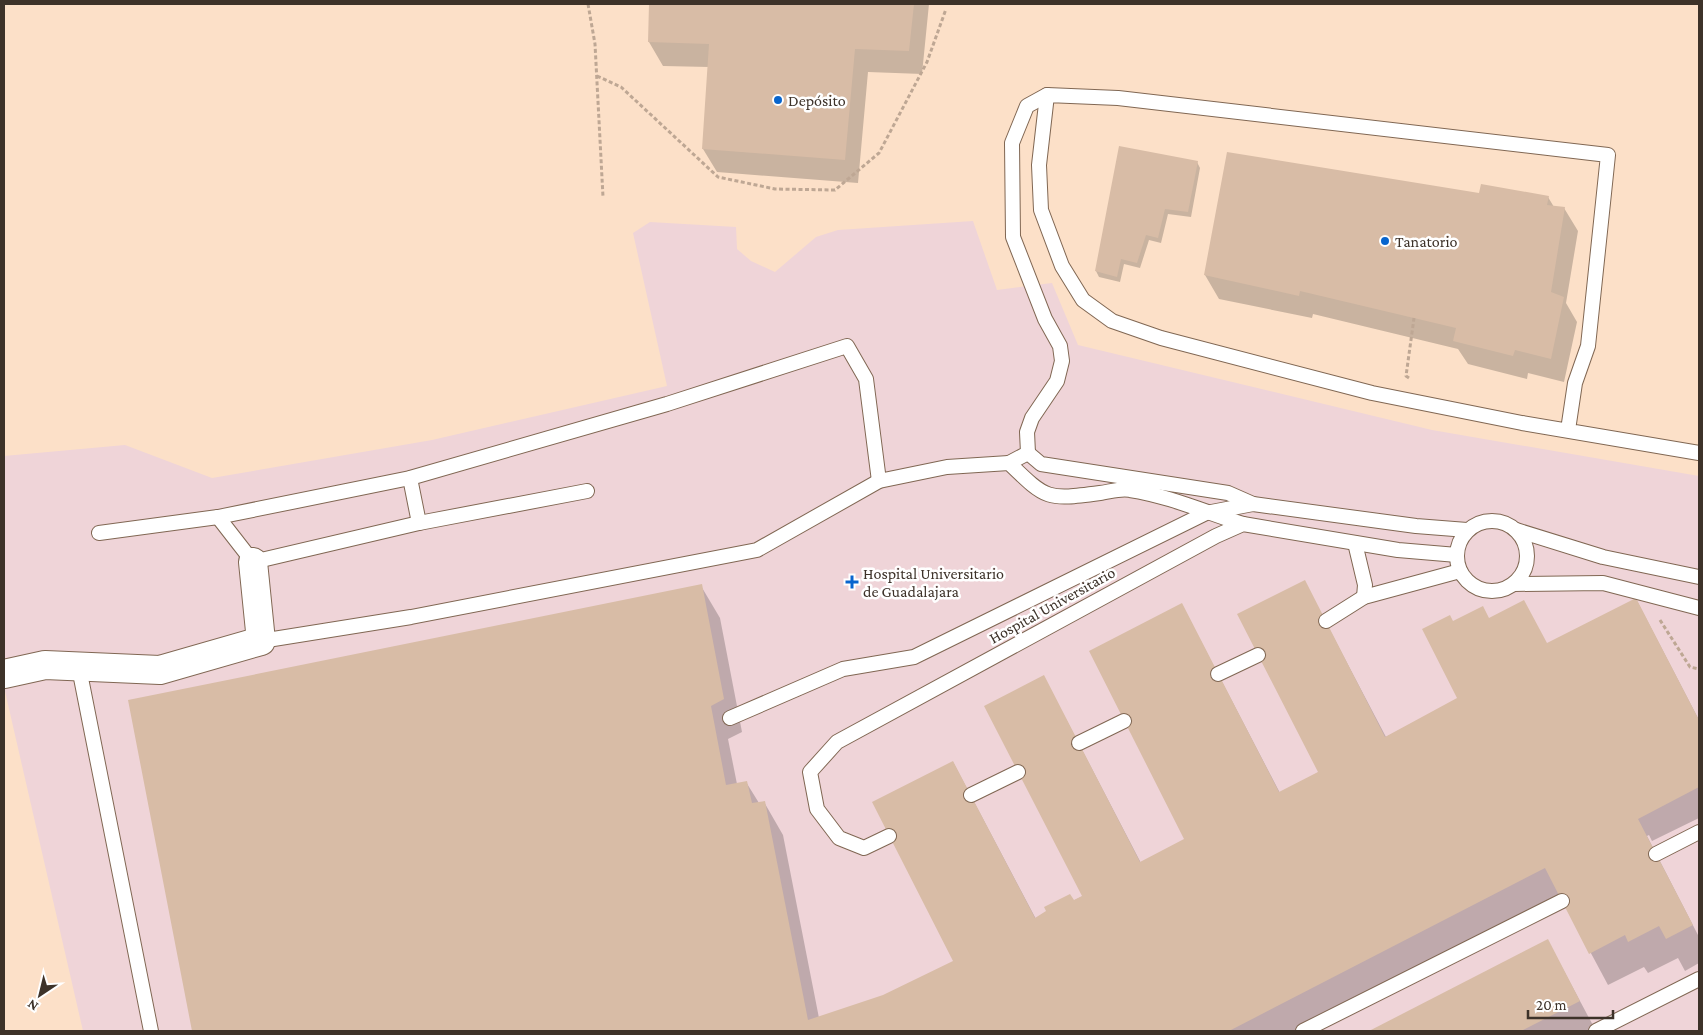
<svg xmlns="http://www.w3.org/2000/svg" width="1703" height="1035" font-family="'Crimson Pro',serif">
<rect width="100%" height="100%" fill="#fce0c8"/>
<polygon fill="#efd4d8" points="973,221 997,290 1052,283 1078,345 1432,430 1699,476 1699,1031 83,1031 4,687 4,456 125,445 212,478 432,440 667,386 633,233 650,222 736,227 737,249 751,261 775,272 816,237 838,230"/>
<g fill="#0003">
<polygon points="650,4 929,4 922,74 868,72 858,183 717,172 703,149 709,67 663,66 649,42"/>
<polygon points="1197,162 1200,168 1191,217 1168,214 1161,243 1149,240 1140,268 1124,264 1120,282 1099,277 1096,271"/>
<polygon points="1480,194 1548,197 1554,207 1564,208 1578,231 1566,303 1577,322 1564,382 1528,373 1527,379 1468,364 1458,349 1313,314 1312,318 1219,299 1205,275"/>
<polygon points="1304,581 1386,737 1459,699 1453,622 1489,619 1547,644 1636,599 1699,720 1699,818 1652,841 1649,835 1647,836 1699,937 1699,963 1685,971 1678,958 1648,973 1644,967 1608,985 1563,901 1310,1031 193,1031 129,701 701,586 720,618 742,732 728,739 737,784 746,782 759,803 764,802 783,835 819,1018 884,996 955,962 953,762 1036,919 1083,896 1066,719 1141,863 1186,840 1182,605 1280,793 1319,772"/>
<polygon points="1548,941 1596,1031 1372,1031"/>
</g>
<g fill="#d8bca6">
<polygon points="649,4 914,4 909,51 855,49 845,160 702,149 709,44 648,42"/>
<polygon points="1119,146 1198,161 1188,212 1165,209 1158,238 1146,235 1137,263 1121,259 1117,277 1095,271"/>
<polygon points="1227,152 1479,193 1481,184 1549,196 1547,205 1565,207 1551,292 1564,297 1551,359 1515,350 1513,356 1453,341 1456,328 1300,291 1299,296 1204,275"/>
<polygon points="1305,580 1385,737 1457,698 1422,629 1450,615 1453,621 1483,606 1489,618 1524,600 1547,643 1636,598 1699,720 1699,787 1638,819 1693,925 1666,939 1659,926 1628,942 1625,935 1589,954 1545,868 1229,1031 192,1031 128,700 702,584 724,699 711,706 726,785 747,781 752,803 765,801 808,1020 883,995 953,961 872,802 953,761 1035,918 1046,911 1044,907 1070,894 1074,900 1082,896 984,706 1044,675 1140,862 1184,839 1089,651 1182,603 1279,792 1318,772 1237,614"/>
<polygon points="1548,939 1580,1001 1521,1031 1369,1031"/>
</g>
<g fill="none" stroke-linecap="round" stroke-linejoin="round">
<g stroke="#806753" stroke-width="16">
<g id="lane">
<polyline points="1568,430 1575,383 1588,346 1608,155 1118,98 1047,95 1039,165 1041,210 1062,266 1083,300 1112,321 1161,338 1372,393 1522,423 1699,453"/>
<polyline points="1028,453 1041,464 1228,493 1253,504 1416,526 1467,530"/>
<polyline points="1009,463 1028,453 1027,432 1032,418 1057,381 1062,361 1060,346 1045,319 1013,237 1012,143 1027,106 1047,95"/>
<polyline points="410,478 419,523"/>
<polyline points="218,517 253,562 419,523 587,491"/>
<circle cx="1492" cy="556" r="35"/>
<polyline points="1516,530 1603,557 1699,577"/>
<polyline points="99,533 218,517 410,478 667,404 847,346 866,379 879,481"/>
<polyline points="1355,543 1365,585 1364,597"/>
<polyline points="1514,584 1603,583 1699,608"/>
<polyline points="1326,621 1364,597 1460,571"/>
<path d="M261 641 411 617 757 550 879 481 947 467 1009 463C1047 500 1047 500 1100 493 1109 492 1120 488 1130 490 1169 496 1205 512 1243 524"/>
<polyline points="79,668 151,1031"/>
<polyline points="1218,674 1258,655"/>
<polyline points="730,718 843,669 914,657 1206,513 1253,504"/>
<polyline points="1079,743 1124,721"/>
<polyline points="971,795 1018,772"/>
<polyline points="889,836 864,848 839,838 817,809 810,772 837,742 1216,536 1243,524 1398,550 1457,555"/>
<polyline points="1656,854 1699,832"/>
<polyline points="1303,1031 1562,901"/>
<polyline points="1596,1031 1699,979"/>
</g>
</g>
<g stroke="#806753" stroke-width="30">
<polyline id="street" points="4,674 45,665 160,670 261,641 253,562"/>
</g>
<g stroke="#bea794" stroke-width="3" stroke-dasharray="4 2.5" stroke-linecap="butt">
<polyline points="588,4 595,44 603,197"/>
<polyline points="597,76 621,87 718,177 775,189 835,190 879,153 927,62 946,9"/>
<polyline points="1409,378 1406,376 1414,318"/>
<polyline points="1660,620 1690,667 1699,669"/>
</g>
<use href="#lane" stroke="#fff" stroke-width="14"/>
<use href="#street" stroke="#fff" stroke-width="28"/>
</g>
<g fill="#0865ce" stroke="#fff" stroke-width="2">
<circle cx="778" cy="100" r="5"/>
<circle cx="1385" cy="241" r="5"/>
<path d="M849.5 574.5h5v5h5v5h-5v5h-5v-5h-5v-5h5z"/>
</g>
<g text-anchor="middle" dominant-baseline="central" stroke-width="5" stroke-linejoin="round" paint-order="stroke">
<g font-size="16" fill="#3d3229" stroke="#fff" text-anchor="start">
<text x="788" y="100">Depósito</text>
<text x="1395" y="241">Tanatorio</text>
<text x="863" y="573">Hospital Universitario<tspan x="863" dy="18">de Guadalajara</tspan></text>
</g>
<g font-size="16" fill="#3d3229" stroke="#fff">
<text transform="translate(1052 605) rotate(-29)">Hospital Universitario</text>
</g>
</g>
<rect width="1703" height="1035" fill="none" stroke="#3d3229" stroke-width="10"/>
<g transform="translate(40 995) rotate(215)" stroke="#ffffff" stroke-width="4" paint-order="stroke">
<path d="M0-4L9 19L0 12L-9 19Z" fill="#3d3229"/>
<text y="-8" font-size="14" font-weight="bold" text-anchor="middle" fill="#3d3229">N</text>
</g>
<path d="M1528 1010v8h85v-8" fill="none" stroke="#3d3229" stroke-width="2.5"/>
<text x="1536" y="1010" font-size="15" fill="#3d3229" stroke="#ffffff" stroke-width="4" paint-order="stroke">20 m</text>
</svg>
